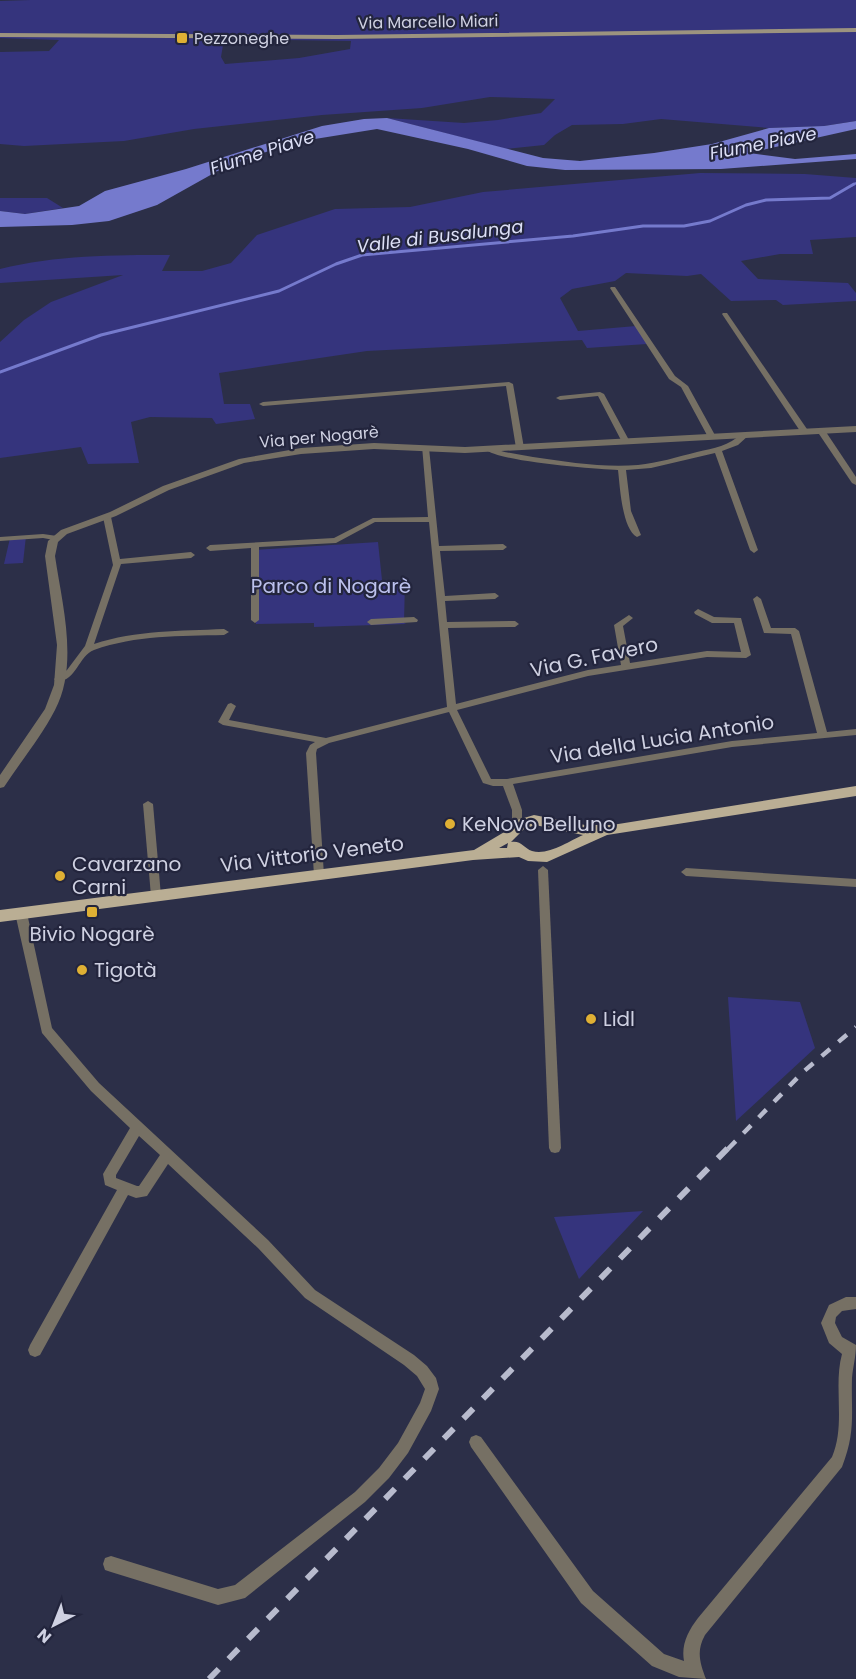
<svg xmlns="http://www.w3.org/2000/svg" width="856" height="1679" font-family="Poppins,sans-serif">
<rect width="100%" height="100%" fill="#2c2f48"/>
<g fill="#35347d" fill-rule="evenodd">
<path d="M31 0H856V121L824 126 769 128 661 119 623 124 572 125 555 135 544 145 506 149 387 118 464 123 498 120 541 113 555 99 490 97 422 108 322 115 194 129 124 141 24 146 0 144V52L49 51 59 40 0 38V1ZM224 39 351 41 350 49 299 58 225 64 221 57Z"/>
<path d="M700 173 805 174 856 178V237L810 240 813 254H780L741 261 758 279 848 283 856 293V301L783 305 776 300 731 301 701 274 687 276 626 273 615 281 572 289 560 298 578 331 636 326 647 344 587 348 582 340 367 351 219 373 224 404H250L255 419 216 424 212 418 150 417 131 422 139 463 88 464 81 447 0 458V342L24 320 51 302 123 275 0 283V269C56 255 113 255 170 255L162 271H202L231 263 257 235 335 209 410 207 483 192Z"/>
<polygon points="0,198 47,198 63,208 25,214 0,211"/>
<polygon points="26,536 23,563 4,564 10,538"/>
<polygon points="378,542 382,580 405,580 404,623 406,624 314,627 314,623 256,624 254,550"/>
<polygon points="728,997 800,1002 815,1048 736,1121"/>
<polygon points="643,1211 579,1279 554,1217"/>
</g>
<polygon fill="#757acd" points="387,118 543,158 580,161 654,153 712,144 769,128 824,126 856,121 856,129 749,153 795,159 856,154 856,159 721,169 565,170 527,166 468,149 377,129 290,143 223,168 157,205 109,221 72,225 0,227 0,211 25,214 79,206 105,191 186,169 322,126 364,119"/>
<g fill="none" stroke-linecap="round" stroke-linejoin="round">
<polyline stroke="#757acd" stroke-width="2" points="851,186 856,183"/>
<polyline stroke="#757acd" stroke-width="3" points="0,372 101,335 279,291 336,264 362,255 573,236 643,226 684,226 710,221 746,205 766,200 830,198 854,184"/>
<g fill="#767064" fill-rule="evenodd">
<polygon points="611,287 615,287 675,376 688,386 716,437 715,439 708,437 681,387 669,379 610,288"/>
<polygon points="723,313 727,313 809,432 808,434 802,434 722,314"/>
<polygon points="509,382 513,384 524,448 520,450 516,448 506,386 263,406 259,404 263,402"/>
<polygon points="600,392 604,394 630,442 629,444 622,442 598,396 560,400 556,398 560,396"/>
<polygon points="818,429 824,429 856,477 856,485 852,483 817,431"/>
<path d="M742 433 749 435 738 445 722 451 758 550 754 553 750 550 715 453 651 468 626 470 631 511 641 535 637 537C622 529 620 487 618 470 596 469 498 462 485 449L489 447C503 453 518 454 533 457 567 462 604 468 638 465 658 463 677 457 697 452 714 448 729 446 742 433Z"/>
<polygon points="422,446 429,448 439,546 503,544 507,547 503,550 440,551 445,596 495,593 499,596 495,599 445,601 447,622 515,621 519,624 515,627 448,628 456,704 588,670 621,665 614,625 629,615 633,618 623,626 630,663 707,651 741,652 734,623 712,623 695,614 694,612 698,609 714,617 741,618 751,655 746,658 707,657 588,676 457,710 491,779 507,779 732,741 817,733 791,634 764,633 753,599 757,596 761,599 771,628 795,628 799,631 827,732 856,729 856,735 732,747 513,784 522,810 522,826 517,830 512,826 512,810 503,786 493,786 483,783 449,712 329,743 317,749 316,753 324,875 323,878 315,878 314,875 306,753 310,745 315,742 223,725 218,722 228,704 231,703 236,706 229,720 326,738 447,707 429,522 375,522 336,543 259,547 259,620 255,623 251,620 251,548 210,551 206,548 210,545 334,538 373,518 428,517"/>
<path d="M104 515H107L111 517 120 559 191 552 195 555 191 558 121 564 94 644C136 630 181 631 224 629L229 632 224 635C180 636 136 635 94 650 78 656 76 683 56 681L54 679 67 670 85 646 113 565 103 517Z"/>
<polygon points="43,534 57,536 58,538 54,540 43,538 0,541 0,537"/>
<polygon points="414,617 418,620 417,622 371,625 367,622 371,619"/>
<polygon points="148,801 153,804 161,896 160,899 152,899 151,896 143,804"/>
<polygon points="543,866 548,870 561,1148 559,1152 555,1153 551,1152 549,1148 538,870"/>
<polygon points="686,868 856,879 856,887 686,876 681,872"/>
<path d="M21 909 25 910 27 913 52 1028 99 1083 268 1240 315 1290 414 1355 427 1366 436 1378 439 1389 431 1411 408 1453 389 1478 365 1502 245 1598 218 1605 111 1572 105 1570 103 1564 105 1558 111 1556 218 1589 235 1585 355 1492 379 1468 398 1443 420 1403 425 1389 417 1376 404 1365 305 1298 258 1248 168 1164 147 1196 136 1198 128 1195 40 1355 35 1357 30 1355 28 1350 30 1345 117 1190 105 1185 103 1174 130 1128 91 1091 42 1033 15 913 17 910ZM139 1136 160 1155 139 1186H137L116 1178V1175Z"/>
<path d="M846 1297H856V1309L842 1311 836 1317 835 1323 842 1337 856 1345C856 1357 853 1366 852 1378 851 1414 856 1431 842 1467L705 1635C696 1651 700 1663 706 1679L679 1677 652 1666 581 1603 471 1447 469 1442 471 1437 476 1435 481 1437 593 1591 664 1654 684 1661C681 1645 688 1631 698 1618L832 1457C846 1424 833 1387 842 1354L829 1343 821 1323 829 1305Z"/>
</g>
<path fill="#767064" fill-rule="evenodd" d="M856 426V432L465 453 374 449 301 454 244 463 169 490 116 516 67 534 58 542 55 556C62 604 79 664 55 710 41 737 21 761 4 787L0 788V775L45 709 54 685 57 645 45 556 48 541 61 530 110 512 163 486 239 459 301 448 374 443 465 447Z"/>
<polygon fill="#9c937f" fill-rule="evenodd" points="856,28 856,32 337,39 0,37 0,33 337,35"/>
<path fill="#baae94" fill-rule="evenodd" d="M856 786V796L607 835 547 862 528 861 519 857 473 860 0 922V910L474 850 506 831 514 821 534 815 585 825H612ZM535 825 583 835C569 841 548 856 532 851 524 848 521 840 511 842L524 829ZM508 843 507 848H499Z"/>
<polyline stroke="#b8bbcd" stroke-width="4.5" stroke-dasharray="11 11" stroke-linecap="butt" points="728,1149 803,1072 856,1027"/>
<polyline stroke="#b8bbcd" stroke-width="6" stroke-dasharray="14 14" stroke-linecap="butt" points="209,1679 729,1147"/>
</g>
<g fill="#dfb034" stroke="#23253d" stroke-width="2">
<rect x="176" y="32" width="12" height="12" rx="3"/>
<circle cx="450" cy="824" r="6"/>
<circle cx="60" cy="876" r="6"/>
<rect x="86" y="906" width="12" height="12" rx="3"/>
<circle cx="82" cy="970" r="6"/>
<circle cx="591" cy="1019" r="6"/>
</g>
<g text-anchor="middle" dominant-baseline="central" stroke-width="4.5" stroke-linejoin="round" paint-order="stroke">
<g font-size="16" fill="#cfd1e2" stroke="#23253d">
<text transform="translate(428 22) rotate(-1)">Via Marcello Miari</text>
<text transform="translate(319 437) rotate(-5)">Via per Nogarè</text>
</g>
<g font-size="16" fill="#cfd1e2" stroke="#23253d" text-anchor="start">
<text x="194" y="38">Pezzoneghe</text>
</g>
<g font-size="18" font-style="italic" fill="#dcdff6" stroke="#23253d">
<text transform="translate(763 143) rotate(-11)">Fiume Piave</text>
<text transform="translate(262 152) rotate(-18)">Fiume Piave</text>
<text transform="translate(440 236) rotate(-7)">Valle di Busalunga</text>
</g>
<g font-size="20" fill="#bcc1ed" stroke="#23253d">
<text x="331" y="586">Parco di Nogarè</text>
</g>
<g font-size="20" fill="#cfd1e2" stroke="#23253d">
<text transform="translate(594 657) rotate(-12)">Via G. Favero</text>
<text transform="translate(662 739) rotate(-9)">Via della Lucia Antonio</text>
<text transform="translate(312 854) rotate(-7)">Via Vittorio Veneto</text>
</g>
<g font-size="20" fill="#cfd1e2" stroke="#23253d" text-anchor="start">
<text x="462" y="824">KeNovo Belluno</text>
<text x="72" y="864">Cavarzano<tspan x="72" dy="23">Carni</tspan></text>
<text x="92" y="934" text-anchor="middle">Bivio Nogarè</text>
<text x="94" y="970">Tigotà</text>
<text x="603" y="1019">Lidl</text>
</g>
</g>
<g transform="translate(54 1625) rotate(222)" stroke="#23253d" stroke-width="4.5" paint-order="stroke">
<path d="M0-4.5L10 22L0 15L-10 22Z" fill="#cfd1e2"/>
<text y="-9" font-size="16" font-weight="bold" text-anchor="middle" fill="#cfd1e2">N</text>
</g>
</svg>
